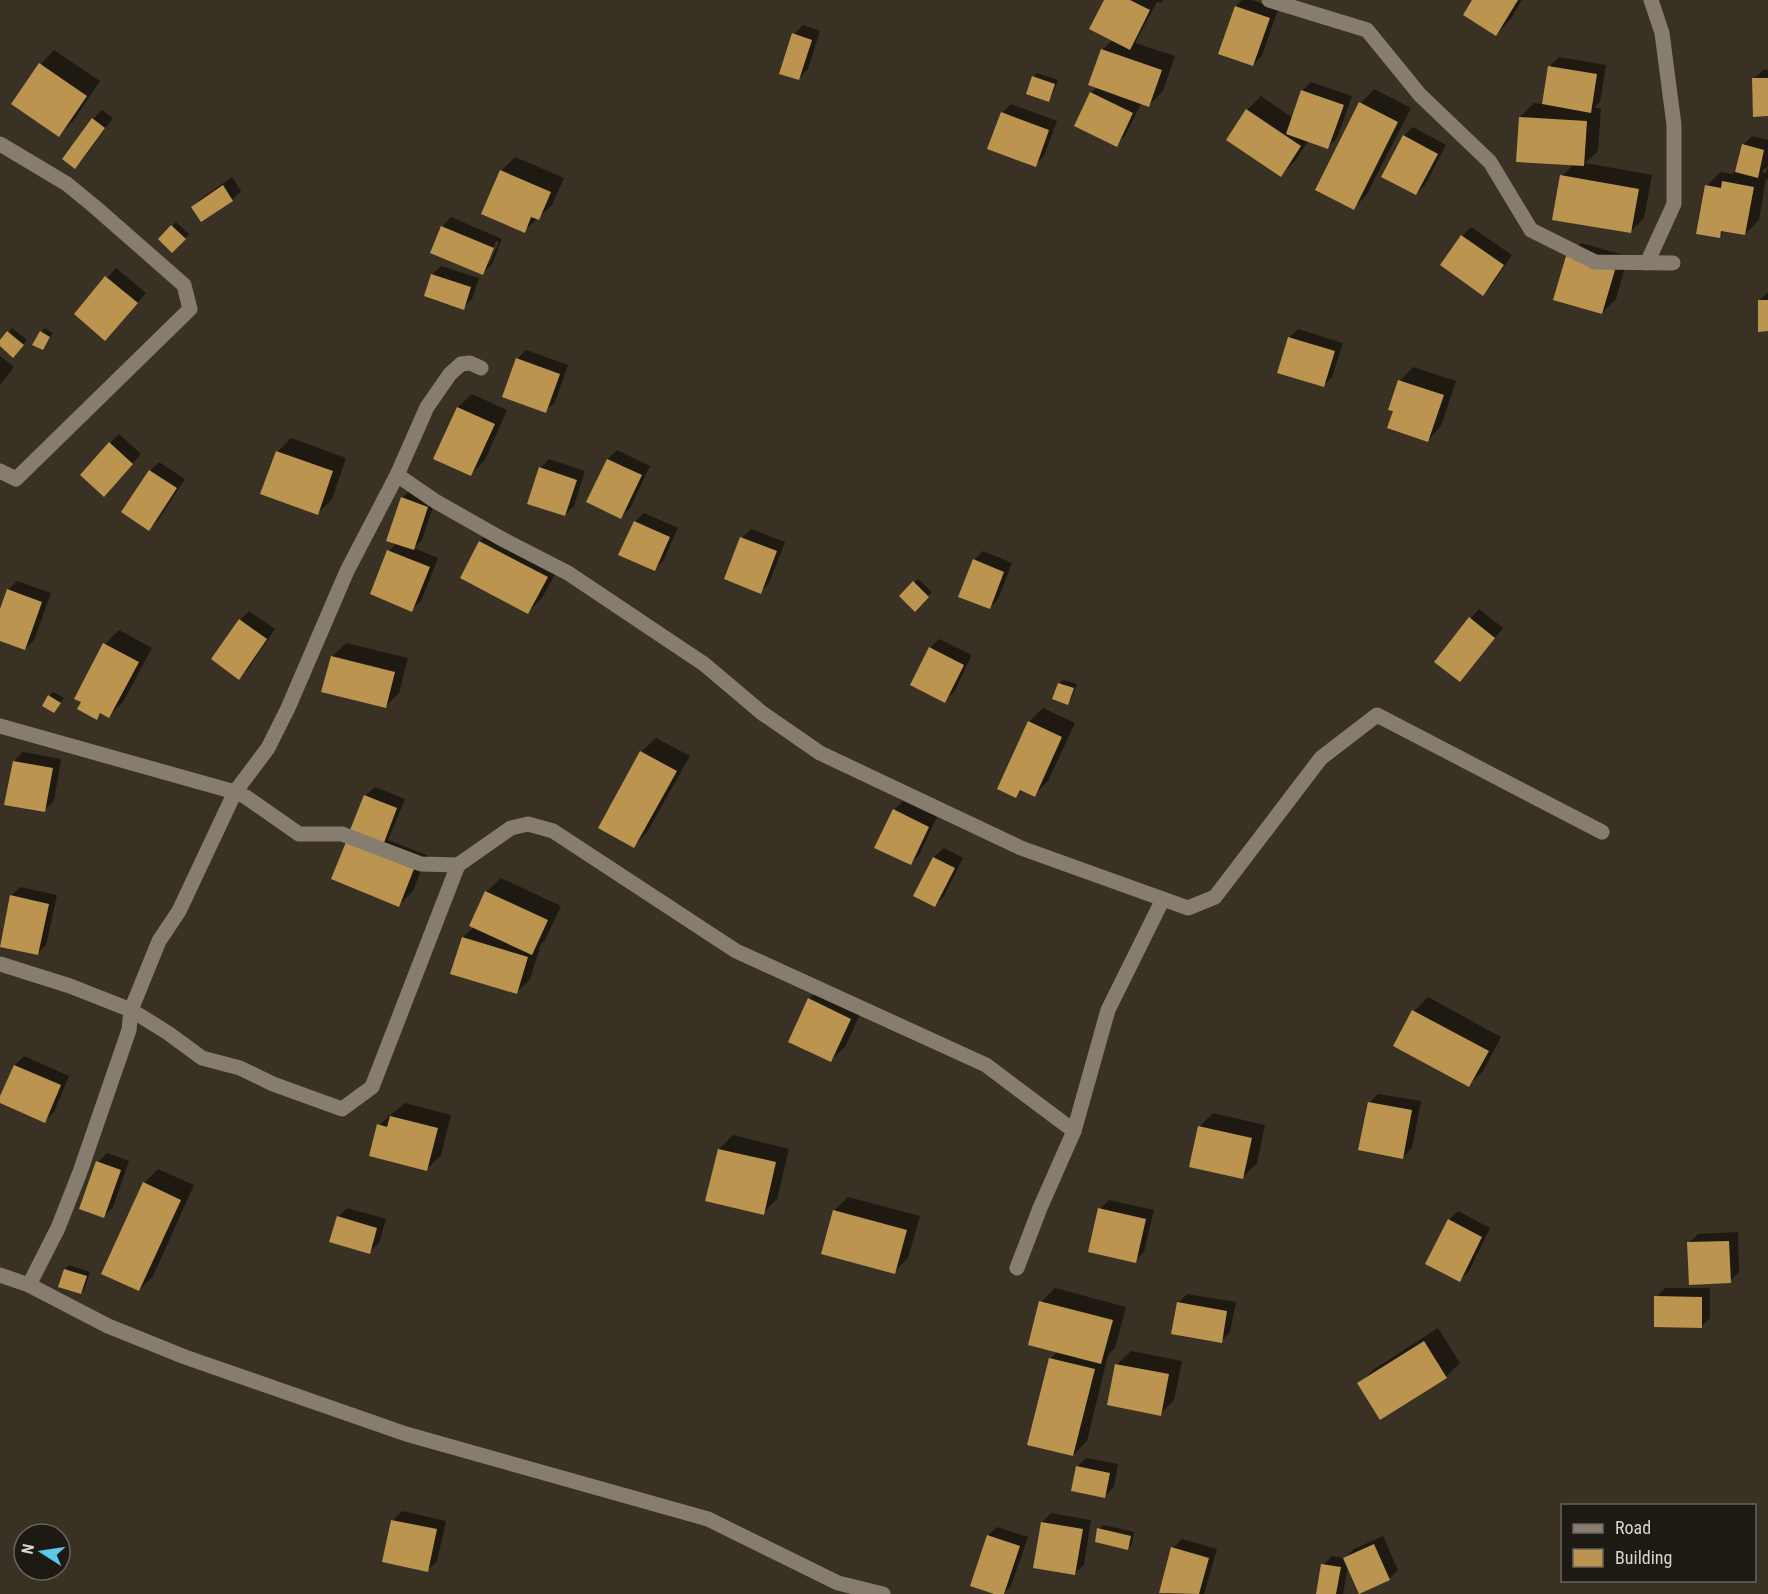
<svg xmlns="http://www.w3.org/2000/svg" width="1768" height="1594" font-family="'Roboto Condensed',sans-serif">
<rect width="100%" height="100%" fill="#393123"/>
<g fill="#0007" fill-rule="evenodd">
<polygon points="1106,0 1163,0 1161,3 1157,2 1135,43 1175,56 1163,91 1149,105 1142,102 1125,136 1116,145 1091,93 1097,87 1102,50 1113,40"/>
<polygon points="1242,0 1252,0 1278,9 1262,56 1253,65 1236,6"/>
<polygon points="1474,0 1522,0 1510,20 1496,34"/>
<polygon points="803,25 820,31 808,69 799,78 794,34"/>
<polygon points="54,50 100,81 73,121 59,135 14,103 41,64"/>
<polygon points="1559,57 1606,65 1600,102 1594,108 1601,108 1598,151 1585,163 1652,175 1644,218 1630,232 1562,176 1574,164 1520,117 1534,103 1543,104 1550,66"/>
<polygon points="1763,70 1768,70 1768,115 1754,79"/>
<polygon points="1037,73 1058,80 1052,96 1048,100 1033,77"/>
<polygon points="1311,82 1352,96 1337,138 1328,147 1309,140 1295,161 1281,175 1247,110 1261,96 1293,118 1302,91"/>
<polygon points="1374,89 1411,108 1367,194 1354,208 1361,103"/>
<polygon points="1011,104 1057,121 1044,156 1035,165 1002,113"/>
<polygon points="102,110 113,118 84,158 75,167 93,119"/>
<polygon points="1413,127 1446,145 1425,185 1416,194 1404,136"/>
<path d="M1752 136 1768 140V179H1766L1759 220 1745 234 1725 230 1719 237 1707 186 1720 172 1732 174 1738 168 1743 145ZM1768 166 1766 173 1761 172Z"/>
<polygon points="515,157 564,178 552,205 524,231 501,171"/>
<polygon points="232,177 241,191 232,200 193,207 202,198"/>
<path d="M451 217 502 239 492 264 483 273 442 227ZM496 241 499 242 489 264H486Z"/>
<polygon points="176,222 189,234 172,251 160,239"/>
<polygon points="1471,227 1512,255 1492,285 1483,294 1442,265 1462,236"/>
<polygon points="1581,243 1628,256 1616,299 1602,313 1567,257"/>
<polygon points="441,266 479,278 472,299 463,308 432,275"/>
<polygon points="116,268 146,293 114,330 76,314"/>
<polygon points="1768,292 1768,330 1759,301"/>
<polygon points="12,328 27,340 17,352 0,344"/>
<polygon points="45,328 53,333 43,349 41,332"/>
<polygon points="1298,329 1343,343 1332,377 1323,386 1289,338"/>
<polygon points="526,350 568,365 555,402 546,411 517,359"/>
<polygon points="0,356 14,367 0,385"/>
<polygon points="1413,367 1456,381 1441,426 1428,440 1395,410 1400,381"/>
<polygon points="472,394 507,410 485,460 471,474 458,407"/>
<polygon points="119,434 141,454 113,486 110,443"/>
<polygon points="291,438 346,458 332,499 318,513 277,452"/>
<polygon points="617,450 650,466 630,508 621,517 588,501 608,459"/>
<polygon points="549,459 585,471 574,506 565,515 540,468"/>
<polygon points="159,462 185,479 158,520 149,529 150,471"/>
<polygon points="411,489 436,498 422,540 414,548 438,558 421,601 411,610 389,551 397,543 402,498"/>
<polygon points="644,513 678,528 663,561 654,570 635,522"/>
<polygon points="494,528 561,563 542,598 528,612 462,577 480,541"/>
<polygon points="751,529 785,542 769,583 760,592 742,538"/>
<polygon points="983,551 1012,563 998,599 989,608 974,560"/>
<polygon points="918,579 932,592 915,610 901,596"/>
<polygon points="17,581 51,593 34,640 25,649 0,640 0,614 8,590"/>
<polygon points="1479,609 1503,628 1460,680 1471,618"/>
<polygon points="249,611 275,629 248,669 239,678 213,659 240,620"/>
<polygon points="119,630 152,648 123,702 109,716 102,712 96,718 105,644"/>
<polygon points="939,639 972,655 954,692 944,701 930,648"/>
<polygon points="346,643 408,658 399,693 385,707 332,657"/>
<polygon points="1063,680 1077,684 1071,699 1067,703 1059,684"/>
<polygon points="53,692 64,698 54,711 49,696"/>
<polygon points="1043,708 1075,723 1048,781 1034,795 1022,789 1016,796 1029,722"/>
<polygon points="656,738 690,756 647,832 634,846 600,827 642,751"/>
<polygon points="23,752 61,759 54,801 44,810 14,761"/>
<polygon points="375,787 405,799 388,840 427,855 413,891 399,905 365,796"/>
<polygon points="903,801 937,817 919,855 910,864 894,810"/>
<polygon points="944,848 963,858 944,896 935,905 915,895 934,857"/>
<polygon points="501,878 561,906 545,940 541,944 530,979 516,993 463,937 474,927 471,925 487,891"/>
<polygon points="20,887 57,895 46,945 37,954 11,896"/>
<polygon points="823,985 864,1005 845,1047 831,1060 809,999"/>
<polygon points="1428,997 1501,1037 1483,1071 1469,1085 1395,1045 1414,1011"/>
<polygon points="24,1056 69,1076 54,1112 45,1121 0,1101 15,1065"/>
<polygon points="1378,1094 1421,1101 1412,1148 1403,1157 1369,1103"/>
<polygon points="405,1103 451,1115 441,1155 427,1169 379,1125"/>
<polygon points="1213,1113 1265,1125 1257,1163 1243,1177 1199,1127"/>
<polygon points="733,1135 789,1149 777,1199 763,1213 707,1200 719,1149"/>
<polygon points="107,1153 129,1161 113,1207 104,1216 98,1162"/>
<polygon points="158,1169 194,1185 153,1276 139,1290 144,1183"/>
<polygon points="848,1197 920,1216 908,1258 894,1272 834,1211"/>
<polygon points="1109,1200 1154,1210 1144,1252 1135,1261 1100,1209"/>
<polygon points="347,1208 386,1219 379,1243 369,1252 338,1217"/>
<polygon points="1458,1211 1490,1228 1469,1271 1460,1280 1449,1220"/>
<polygon points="1738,1232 1739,1272 1730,1281 1689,1243 1698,1234"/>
<polygon points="69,1265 90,1272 85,1288 81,1293 65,1269"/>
<polygon points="1055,1288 1126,1307 1115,1348 1108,1355 1087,1441 1073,1455 1029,1444 1051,1358 1058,1351 1041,1302"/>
<polygon points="1665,1288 1710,1288 1710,1318 1701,1327 1656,1297"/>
<polygon points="1187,1294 1236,1302 1230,1332 1221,1341 1178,1303"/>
<polygon points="1438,1328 1460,1363 1446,1377 1359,1384 1373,1370"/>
<polygon points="1131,1351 1182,1361 1174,1400 1160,1414 1117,1364"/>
<polygon points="1086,1458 1118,1464 1114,1487 1105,1496 1077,1467"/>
<polygon points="402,1511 446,1521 437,1561 428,1570 384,1561 393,1520"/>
<polygon points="1051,1513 1091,1520 1084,1565 1074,1574 1042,1522"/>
<polygon points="1103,1525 1134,1532 1132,1544 1128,1548 1099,1529"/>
<polygon points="997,1527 1028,1537 1011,1586 1003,1594 998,1594 988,1536"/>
<polygon points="1383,1536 1398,1570 1389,1579 1348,1565 1343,1594 1318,1594 1323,1565 1332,1556 1345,1558 1354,1549"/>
<polygon points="1182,1539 1217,1549 1204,1594 1168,1594 1160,1592 1173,1548"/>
</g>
<g fill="#bb944f">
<polygon points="1104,0 1130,0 1150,10 1130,50 1089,29"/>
<polygon points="1472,0 1518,0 1496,36 1463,15"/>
<polygon points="1235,6 1270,18 1253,66 1218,54"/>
<polygon points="792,33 812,40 799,80 779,74"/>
<polygon points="1101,49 1162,70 1149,107 1088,85"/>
<polygon points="39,63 87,96 59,137 11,104"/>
<polygon points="1548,66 1597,74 1591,113 1542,104"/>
<polygon points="1032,76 1055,84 1049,102 1026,94"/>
<polygon points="1752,78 1768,78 1768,116 1753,117"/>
<polygon points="1301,90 1344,105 1328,149 1286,134"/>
<polygon points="1090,92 1133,113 1117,147 1074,126"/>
<polygon points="1359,102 1398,122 1354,210 1315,190"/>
<polygon points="1246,109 1301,146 1281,177 1226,140"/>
<polygon points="1001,112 1049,130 1036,167 987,149"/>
<polygon points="1519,117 1587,121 1584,166 1516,162"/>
<polygon points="92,118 105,128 75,169 62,159"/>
<polygon points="1403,135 1438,154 1416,195 1381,177"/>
<polygon points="1742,144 1764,150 1758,178 1735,172"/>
<polygon points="500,170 551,192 539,220 531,217 525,233 481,214"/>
<polygon points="1560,175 1639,189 1631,233 1552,220"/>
<polygon points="1722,181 1754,187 1745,235 1721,231 1720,238 1696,234 1705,185 1721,188"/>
<polygon points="223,185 233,201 201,222 191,207"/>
<polygon points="171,225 186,239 172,253 158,239"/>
<polygon points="441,226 494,248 483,275 430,253"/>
<polygon points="1461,235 1504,265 1483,296 1440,265"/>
<polygon points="1566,256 1615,270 1602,314 1553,300"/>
<polygon points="431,274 471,287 464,310 424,296"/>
<polygon points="105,276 138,303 105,341 74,314"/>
<polygon points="1758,300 1768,300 1768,331 1758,332"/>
<polygon points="7,331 24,345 13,358 0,346 0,340"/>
<polygon points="40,331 50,337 43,350 32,345"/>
<polygon points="1288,337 1335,351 1324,387 1277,373"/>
<polygon points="516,358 560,374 546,413 502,397"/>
<polygon points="1398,380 1444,395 1428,442 1387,428 1393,411 1388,410"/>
<polygon points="457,407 495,424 471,476 433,459"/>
<polygon points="109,442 133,464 104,497 80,475"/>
<polygon points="276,451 333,471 318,515 260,494"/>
<polygon points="607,459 642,475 621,519 586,502"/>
<polygon points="539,467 577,480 565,516 527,504"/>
<polygon points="149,470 177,488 149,531 121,512"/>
<polygon points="401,497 428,507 414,550 386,541"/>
<polygon points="634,521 670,537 655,571 618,555"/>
<polygon points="740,537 777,551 761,594 724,579"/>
<polygon points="479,541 548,577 528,614 460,578"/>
<polygon points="387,550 430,567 412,612 370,594"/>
<polygon points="973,559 1004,572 990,609 958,597"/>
<polygon points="913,581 929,597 915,612 899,596"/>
<polygon points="7,589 42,602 25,650 0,641 0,609"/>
<polygon points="1469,617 1495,638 1460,682 1434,662"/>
<polygon points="239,619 267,639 239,680 211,659"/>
<polygon points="103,643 139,662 109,718 100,713 97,720 77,709 81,702 74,699"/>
<polygon points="929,647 964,665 945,703 910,685"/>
<polygon points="331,656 395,672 386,708 321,692"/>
<polygon points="1058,683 1074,688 1068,705 1052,699"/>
<polygon points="48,695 61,703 54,713 42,706"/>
<polygon points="1028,721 1062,737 1035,797 1020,790 1016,798 997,789"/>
<polygon points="640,751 677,771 634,848 598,828"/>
<polygon points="13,761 53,768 45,812 4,805"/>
<polygon points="364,795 397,808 382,848 348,835"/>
<polygon points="893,809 929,827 911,865 874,848"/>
<polygon points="346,842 414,869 399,907 331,879"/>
<polygon points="933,857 955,868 935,907 913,896"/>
<polygon points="485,891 548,920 532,955 469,926"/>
<polygon points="10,895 49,904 38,955 0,947"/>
<polygon points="462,937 528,957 517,994 450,974"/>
<polygon points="808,998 851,1019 831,1062 788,1042"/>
<polygon points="1412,1010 1489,1051 1469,1087 1393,1046"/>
<polygon points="14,1065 61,1085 45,1123 0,1103 0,1096"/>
<polygon points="1368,1102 1412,1110 1403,1159 1358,1150"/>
<polygon points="390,1116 438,1128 427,1171 369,1156 377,1124 387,1127"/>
<polygon points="1198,1126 1252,1138 1243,1179 1189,1167"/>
<polygon points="718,1149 776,1162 764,1215 705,1201"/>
<polygon points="96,1161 121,1170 104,1218 79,1209"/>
<polygon points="143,1182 181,1200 139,1291 101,1274"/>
<polygon points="1098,1208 1146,1219 1136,1263 1088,1252"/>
<polygon points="833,1210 907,1230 895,1274 821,1254"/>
<polygon points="337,1216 377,1228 370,1254 329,1242"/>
<polygon points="1448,1219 1482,1237 1460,1282 1425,1264"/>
<polygon points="1729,1241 1731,1283 1689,1285 1687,1242"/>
<polygon points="64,1269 87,1276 81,1294 58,1287"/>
<polygon points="1654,1296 1702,1297 1702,1328 1654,1327"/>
<polygon points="1039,1301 1113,1320 1101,1364 1028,1345"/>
<polygon points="1177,1302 1227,1311 1222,1343 1171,1334"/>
<polygon points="1424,1341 1447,1378 1380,1420 1357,1383"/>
<polygon points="1049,1358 1095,1369 1073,1456 1027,1445"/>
<polygon points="1115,1364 1169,1374 1161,1416 1107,1405"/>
<polygon points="1076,1466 1110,1473 1105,1498 1071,1491"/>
<polygon points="391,1520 437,1529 428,1572 382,1562"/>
<polygon points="1041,1522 1083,1529 1075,1575 1033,1568"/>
<polygon points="1097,1528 1131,1536 1128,1550 1095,1542"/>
<polygon points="987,1535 1020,1546 1004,1594 994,1594 970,1586"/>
<polygon points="1374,1544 1390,1580 1359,1594 1343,1558"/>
<polygon points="1171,1547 1209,1558 1199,1594 1159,1593"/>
<polygon points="1321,1564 1341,1567 1336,1594 1316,1594"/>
</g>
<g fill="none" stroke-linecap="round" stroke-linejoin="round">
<g stroke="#877d6e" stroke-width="15">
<polyline points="1269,0 1367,30 1420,95 1490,162 1531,230 1595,262 1673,263"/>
<polyline points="0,144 67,184 95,207 184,285 190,309 16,479 0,471"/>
<polyline points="1647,263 1674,204 1674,125 1662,33 1651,0"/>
<polyline points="397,475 435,501 502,539 568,573 704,664 762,713 820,753 1021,848 1188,908 1215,897 1321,758 1377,715 1602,832"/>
<polyline points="0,726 235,792 246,797 299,834 342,834 421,864 458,865 511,828 528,824 553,831 736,951 986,1065 1074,1131 1040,1208 1017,1268"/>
<polyline points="458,865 372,1087 342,1109 273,1084 240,1068 202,1058 168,1033 131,1010 159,941 179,911 235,792 268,748 288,708 347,571 397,475 427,407 450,374 461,364 470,363 481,368"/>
<polyline points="0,964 70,986 131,1010 129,1030 80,1172 58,1228 29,1285"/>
<polyline points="1074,1131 1108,1010 1163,899"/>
<polyline points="0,1275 29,1285 108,1326 185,1357 406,1434 708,1519 838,1583 883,1594"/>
</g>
</g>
<rect x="1561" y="1504" width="195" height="78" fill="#1d1913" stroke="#69645d" stroke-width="1.5"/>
<rect x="1573" y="1524" width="30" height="9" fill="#877d6e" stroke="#69645d" stroke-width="1.5"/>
<text x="1615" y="1534" font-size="18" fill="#dad5cc">Road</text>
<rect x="1573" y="1549" width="30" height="18" fill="#bb944f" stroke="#69645d" stroke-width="1.5"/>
<text x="1615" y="1564" font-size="18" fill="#dad5cc">Building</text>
<g transform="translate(42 1552) rotate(282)"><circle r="28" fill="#1d1913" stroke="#69645d" stroke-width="1.5"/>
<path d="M0-4.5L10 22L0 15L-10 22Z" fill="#5cc7e7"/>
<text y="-9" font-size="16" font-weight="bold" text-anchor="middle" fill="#dad5cc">N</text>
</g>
</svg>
